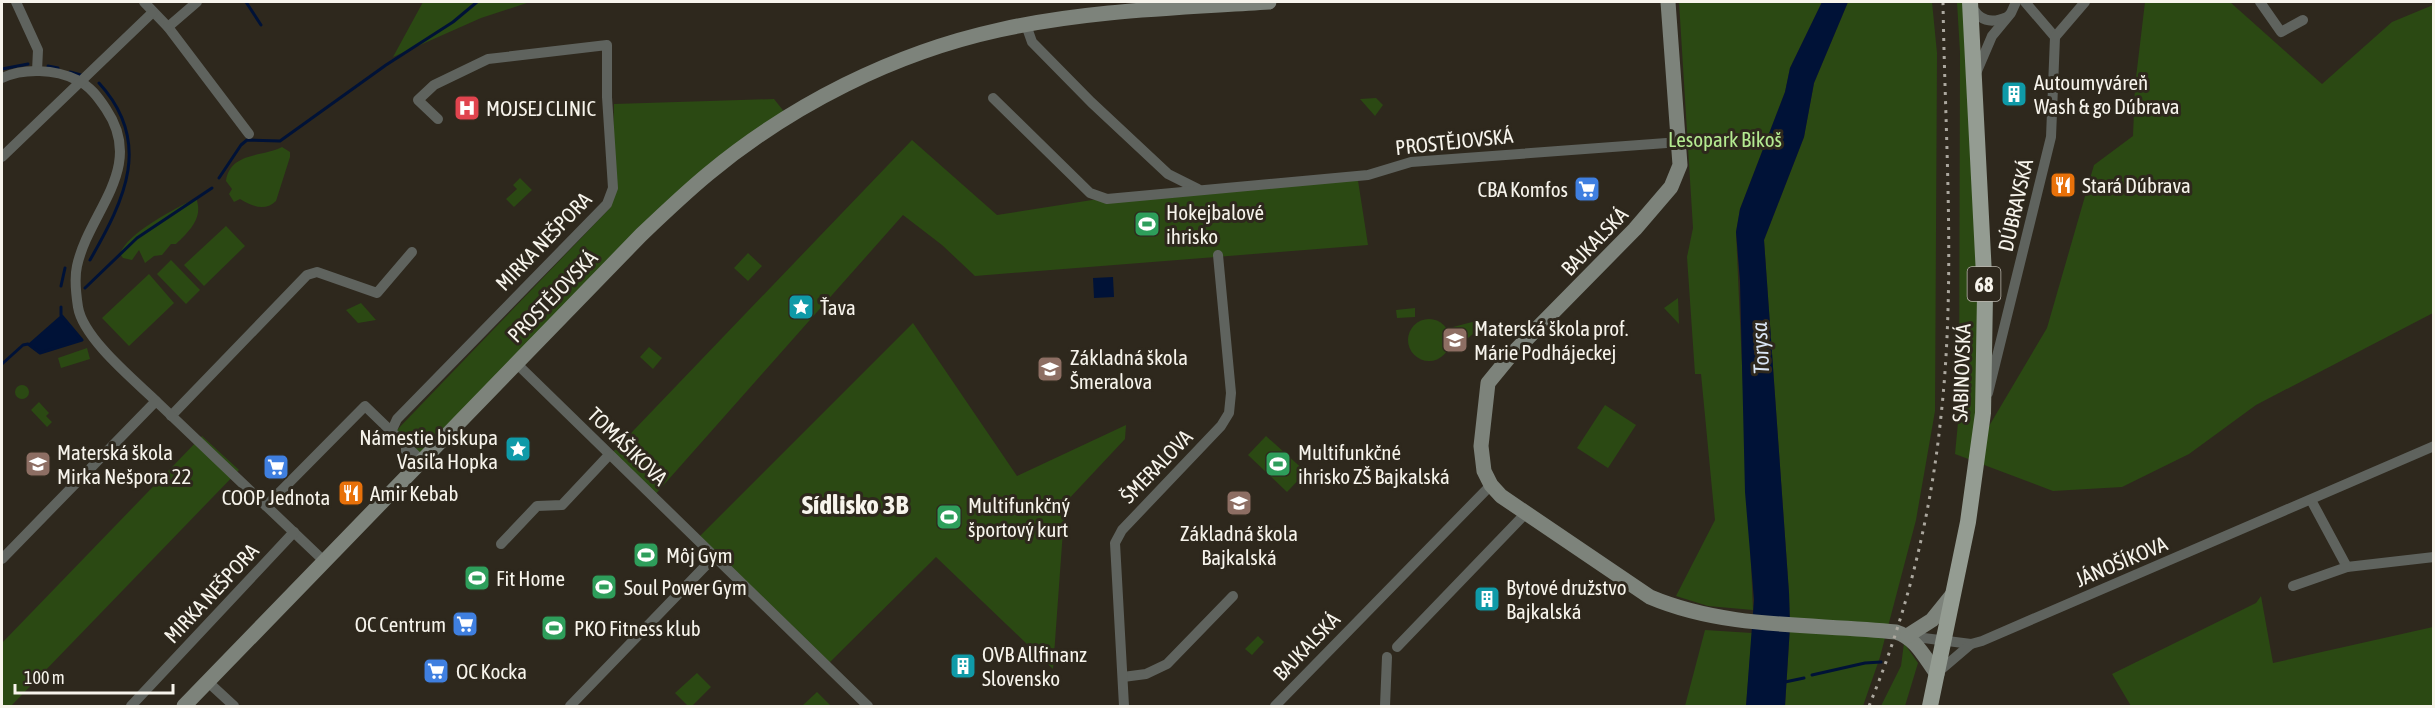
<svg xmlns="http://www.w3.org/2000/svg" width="2435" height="708" font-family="'Asap Condensed',sans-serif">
<rect width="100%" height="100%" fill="#2e281d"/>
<g fill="#2b4913">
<polygon points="423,2 530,2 481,18 393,57"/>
<polygon points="1679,2 1822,2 1790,68 1785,92 1740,209 1736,232 1753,610 1708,606 1676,596 1715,520 1701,374 1695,374 1687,257 1693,228"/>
<polygon points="1848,2 1932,2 1937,53 1935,411 1916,520 1880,657 1863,706 1785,706 1790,626 1789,593 1764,240 1804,137 1814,83"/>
<polygon points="1957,2 1965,2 1979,312 1979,443 2047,328 2094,165 2133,136 2135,86 2145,2 2230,2 2322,84 2392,22 2433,5 2433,313 2256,405 2189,454 2122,487 2053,491 1955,454 1959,412 1960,52"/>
<polygon points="1376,98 1383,105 1375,116 1360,99"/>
<polygon points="774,99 790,119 686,184 425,459 394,433 611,207 614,104"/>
<polygon points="912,140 997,215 1092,200 1357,174 1368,245 975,276 942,245 903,215 653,497 610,455"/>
<path d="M282 147 290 152V157L276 201C265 212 251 206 240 199L234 202 229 194 232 189 226 181C230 152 263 157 282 147Z"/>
<polygon points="520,178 532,190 514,207 506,199 517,189 513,185"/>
<path d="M196 198C204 218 189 231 176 244H171L162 255 154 256 145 263 139 250 132 260 123 258 120 254C128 232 175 209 196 198Z"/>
<polygon points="226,226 245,246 204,286 184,265"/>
<polygon points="748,253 762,266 748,281 734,268"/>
<polygon points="171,260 200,290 186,304 157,274"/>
<polygon points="149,274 174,303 129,346 102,318"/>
<polygon points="1678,298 1679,324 1664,308"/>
<polygon points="361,303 376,320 358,323 346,310"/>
<polygon points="1415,308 1415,317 1397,318 1396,310"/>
<circle cx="1429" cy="340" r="21"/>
<polygon points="1480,320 1483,326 1468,338 1459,336 1453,327"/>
<polygon points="913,323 1017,476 1126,425 1125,439 1065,503 1053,669 936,557 827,665 696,540"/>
<polygon points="649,347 662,358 653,369 640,357"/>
<polygon points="87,348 90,359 61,368 58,358"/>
<circle cx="22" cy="392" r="7"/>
<polygon points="39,402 49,413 46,416 52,422 47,427 31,410"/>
<polygon points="1605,405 1636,425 1608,468 1577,448"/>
<polygon points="202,436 239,470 11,706 2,706 2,643"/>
<polygon points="1266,436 1306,472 1287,492 1248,455"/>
<polygon points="2261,596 2273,663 2433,627 2433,706 2131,706 2112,674 2256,603"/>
<polygon points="1705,630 1752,633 1746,706 1685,706"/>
<polygon points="1258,636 1264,642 1252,655 1245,649"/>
<polygon points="1904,643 1918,663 1905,706 1881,706 1901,666"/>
<polygon points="697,673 711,687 692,706 688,706 675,693"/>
<polygon points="817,692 831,706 802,706"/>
</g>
<g fill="#001237">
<polygon points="1822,2 1848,2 1814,83 1804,137 1764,240 1789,593 1790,626 1785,706 1746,706 1754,600 1745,492 1740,281 1736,232 1740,209 1785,92 1790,68"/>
<polygon points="1113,277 1114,297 1094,298 1093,278"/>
<polygon points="61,315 82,340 40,353 28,344"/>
</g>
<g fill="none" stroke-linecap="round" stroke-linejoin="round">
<g stroke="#001237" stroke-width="3">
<polyline points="246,2 261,25"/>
<polyline points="48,66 58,68"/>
<polyline points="2,69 28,64"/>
<polyline points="70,72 81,75"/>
<polyline points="219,178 241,145 247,140 280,141 386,65 453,22 477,2"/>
<path d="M90 260C125 199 153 142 99 83"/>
<polyline points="61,286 65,268"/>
<polyline points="85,288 137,238 212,188"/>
<polyline points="2,364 23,345 28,344 40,353 82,340 61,315 61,307"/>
<polyline points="1812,675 1865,663 1881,662"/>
<polyline points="1785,682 1804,678"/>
</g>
<g stroke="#5f635e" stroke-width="10">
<polyline points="16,2 38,50 37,71"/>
<polyline points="144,2 168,27 249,134"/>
<polyline points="2025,2 2055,37"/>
<polyline points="2260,2 2281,32 2303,20"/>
<path d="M1971 5C1979 21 1991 24 2007 17"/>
<polyline points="1026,25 1032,42 1091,102 1168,174 1198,189"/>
<polyline points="168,27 197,2"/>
<polyline points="1977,71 1992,36 2011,13 2016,2"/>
<path d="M2 78C24 68 55 69 77 80 90 86 98 97 106 109 146 168 89 211 77 266 74 279 76 294 78 307 83 338 133 379 156 401"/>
<polyline points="993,98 1090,193 1107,199 1368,175 1411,162 1680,142"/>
<polyline points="2,157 153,12"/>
<polyline points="516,363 868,706"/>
<polyline points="1988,393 2051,137 2055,37 2085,2"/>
<polyline points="171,416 307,275 317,272 377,293 412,252"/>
<polyline points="391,432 397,419 607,204 613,188 607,97 607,45 488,59 434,85 418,100 438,119"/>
<polyline points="406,476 406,446"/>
<polyline points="2311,500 2347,567 2434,557"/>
<polyline points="266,506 365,406 421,460"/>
<polyline points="501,544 537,506 562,505 609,455"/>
<polyline points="2,559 156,401 324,561"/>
<polyline points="2293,586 2347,567"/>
<polyline points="1908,636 1971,644 1982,641 2434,446"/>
<polyline points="1397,647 1526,513"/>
<polyline points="1937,673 1971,644"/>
<polyline points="1123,677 1146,674 1167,664 1233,596"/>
<polyline points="208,682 234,706"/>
<polyline points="131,706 294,532"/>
<polyline points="570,706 714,557"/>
<polyline points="1124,706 1115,543 1122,530 1221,426 1229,413 1231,393 1218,255"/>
<polyline points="1275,706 1491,485"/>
<polyline points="1385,706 1387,657"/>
</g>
<g stroke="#7d837b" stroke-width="15">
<path d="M1668 2 1680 165 1671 187 1635 229 1511 355 1488 383 1481 446 1484 471 1491 485 1501 496 1650 597C1728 630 1814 623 1896 632 1916 638 1925 658 1937 674"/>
<polyline points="1907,636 1932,620 1953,594"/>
<path d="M184 706 641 235C663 214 685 193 708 174 791 105 894 53 999 30 1088 10 1179 8 1269 2"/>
</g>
<polyline stroke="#949c92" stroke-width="16" points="1930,706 1968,522 1983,413 1985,295 1970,2"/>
<path stroke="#aca89f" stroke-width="3" stroke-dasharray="3 6" stroke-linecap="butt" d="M1869 706C1907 614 1931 515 1941 416 1956 280 1945 138 1943 2"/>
</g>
<defs>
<g id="building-square" transform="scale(1.35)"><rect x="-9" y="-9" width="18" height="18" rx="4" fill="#0f9aa8" stroke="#2e281d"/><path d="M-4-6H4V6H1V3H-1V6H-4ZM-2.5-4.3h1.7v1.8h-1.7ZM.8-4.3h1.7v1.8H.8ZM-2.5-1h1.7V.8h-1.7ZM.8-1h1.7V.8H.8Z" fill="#fff"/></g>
<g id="hospital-square" transform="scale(1.35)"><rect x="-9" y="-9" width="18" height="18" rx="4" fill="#e0444e" stroke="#2e281d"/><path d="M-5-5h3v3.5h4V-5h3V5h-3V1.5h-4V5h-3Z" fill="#fff"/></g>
<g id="restaurant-square" transform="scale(1.35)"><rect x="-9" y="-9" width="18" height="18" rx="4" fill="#e8710a" stroke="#2e281d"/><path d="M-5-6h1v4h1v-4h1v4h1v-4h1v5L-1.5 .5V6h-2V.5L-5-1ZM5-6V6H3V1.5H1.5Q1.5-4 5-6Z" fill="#fff"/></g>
<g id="supermarket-square" transform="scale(1.35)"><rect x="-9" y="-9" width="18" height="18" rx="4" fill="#3f7fe0" stroke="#2e281d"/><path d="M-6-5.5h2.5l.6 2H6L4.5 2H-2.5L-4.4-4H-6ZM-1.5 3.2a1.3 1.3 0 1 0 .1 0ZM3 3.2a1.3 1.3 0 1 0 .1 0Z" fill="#fff"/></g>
<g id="stadium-square" transform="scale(1.35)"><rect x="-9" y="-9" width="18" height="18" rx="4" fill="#2e9e5b" stroke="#2e281d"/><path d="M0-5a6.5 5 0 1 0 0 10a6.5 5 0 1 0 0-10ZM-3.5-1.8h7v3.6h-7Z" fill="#fff"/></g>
<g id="sight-square" transform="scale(1.35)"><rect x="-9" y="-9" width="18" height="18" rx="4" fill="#0f9aa8" stroke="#2e281d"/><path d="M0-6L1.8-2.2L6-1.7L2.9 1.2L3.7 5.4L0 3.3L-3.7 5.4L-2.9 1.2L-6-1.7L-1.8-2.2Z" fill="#fff"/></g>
<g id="school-square" transform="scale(1.35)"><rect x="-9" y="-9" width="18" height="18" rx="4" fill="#8d6e63" stroke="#2e281d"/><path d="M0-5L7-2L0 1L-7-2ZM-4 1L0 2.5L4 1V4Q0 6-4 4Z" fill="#fff"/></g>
</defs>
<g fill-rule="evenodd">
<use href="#building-square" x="2014" y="94"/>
<use href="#hospital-square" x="467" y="108"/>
<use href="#restaurant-square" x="2063" y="185"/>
<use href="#supermarket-square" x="1587" y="189"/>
<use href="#stadium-square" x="1147" y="224"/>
<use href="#sight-square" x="801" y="307"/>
<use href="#school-square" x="1455" y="340"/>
<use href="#school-square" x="1050" y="369"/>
<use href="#sight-square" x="518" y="449"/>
<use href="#school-square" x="38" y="464"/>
<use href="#stadium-square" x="1278" y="464"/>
<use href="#supermarket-square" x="276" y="467"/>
<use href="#restaurant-square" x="351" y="493"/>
<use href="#school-square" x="1239" y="503"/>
<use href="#stadium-square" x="949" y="517"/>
<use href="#stadium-square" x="646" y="555"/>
<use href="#stadium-square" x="477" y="578"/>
<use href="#stadium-square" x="604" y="587"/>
<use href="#building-square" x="1487" y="599"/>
<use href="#supermarket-square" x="465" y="624"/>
<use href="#stadium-square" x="554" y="628"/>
<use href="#building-square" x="963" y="666"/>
<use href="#supermarket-square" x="436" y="671"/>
</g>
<g text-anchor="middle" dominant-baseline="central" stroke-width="6" stroke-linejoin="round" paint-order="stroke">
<rect fill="#2e281d" stroke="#bbb7ae" stroke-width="1.5" x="1967.5" y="267" width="33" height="34" rx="4.5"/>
<g font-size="20" font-weight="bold" fill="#f7f4ec">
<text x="1984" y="284">68</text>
</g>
<g font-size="21" fill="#f7f4ec" stroke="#2e281d" text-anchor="start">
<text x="2034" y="82">Autoumyváreň<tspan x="2034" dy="24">Wash &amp; go Dúbrava</tspan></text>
<text x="486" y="108">MOJSEJ CLINIC</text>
<text x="2082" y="185">Stará Dúbrava</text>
<text x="1568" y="189" text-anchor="end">CBA Komfos</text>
<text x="1166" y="212">Hokejbalové<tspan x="1166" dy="24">ihrisko</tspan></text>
<text x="820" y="307">Ťava</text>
<text x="1474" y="328">Materská škola prof.<tspan x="1474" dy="24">Márie Podhájeckej</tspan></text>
<text x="1070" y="357">Základná škola<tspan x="1070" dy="24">Šmeralova</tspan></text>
<text x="498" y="437" text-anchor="end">Námestie biskupa<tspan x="498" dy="24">Vasiľa Hopka</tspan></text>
<text x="57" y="452">Materská škola<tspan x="57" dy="24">Mirka Nešpora 22</tspan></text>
<text x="1298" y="452">Multifunkčné<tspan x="1298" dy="24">ihrisko ZŠ Bajkalská</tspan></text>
<text x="370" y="493">Amir Kebab</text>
<text x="276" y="497" text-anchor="middle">COOP Jednota</text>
<text x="968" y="505">Multifunkčný<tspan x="968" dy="24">športový kurt</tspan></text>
<text x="1239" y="533" text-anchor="middle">Základná škola<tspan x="1239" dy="24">Bajkalská</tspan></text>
<text x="666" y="555">Môj Gym</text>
<text x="496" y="578">Fit Home</text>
<text x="624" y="587">Soul Power Gym</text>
<text x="1506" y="587">Bytové družstvo<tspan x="1506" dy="24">Bajkalská</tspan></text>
<text x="446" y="624" text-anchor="end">OC Centrum</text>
<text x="574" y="628">PKO Fitness klub</text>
<text x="982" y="654">OVB Allfinanz<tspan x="982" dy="24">Slovensko</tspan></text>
<text x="456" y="671">OC Kocka</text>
</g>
<g font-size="21" fill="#b4ea91" stroke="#2e281d">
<text x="1725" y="139">Lesopark Bikoš</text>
</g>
<g font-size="21" fill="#f7f4ec" stroke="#2e281d">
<text transform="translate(1454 141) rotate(-6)">PROSTĚJOVSKÁ</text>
<text transform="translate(2015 205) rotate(-77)">DÚBRAVSKÁ</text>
<text transform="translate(543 241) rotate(-46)">MIRKA NEŠPORA</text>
<text transform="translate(1594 241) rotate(-46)">BAJKALSKÁ</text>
<text transform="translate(552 296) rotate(-46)">PROSTĚJOVSKÁ</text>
<text transform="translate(1961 373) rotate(-88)">SABINOVSKÁ</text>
<text transform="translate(628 446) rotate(44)">TOMÁŠIKOVA</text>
<text transform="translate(1156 466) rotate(-46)">ŠMERALOVA</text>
<text transform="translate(2121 561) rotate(-23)">JÁNOŠÍKOVA</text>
<text transform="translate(211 593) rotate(-47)">MIRKA NEŠPORA</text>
<text transform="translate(1306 646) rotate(-46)">BAJKALSKÁ</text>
</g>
<g font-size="22" font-style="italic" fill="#d9e5f5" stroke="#2e281d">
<text transform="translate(1760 348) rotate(-93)">Torysa</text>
</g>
<g font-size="27" font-weight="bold" fill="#f7f4ec" stroke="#2e281d">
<text x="855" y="504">Sídlisko 3B</text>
</g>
</g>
<rect width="2435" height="708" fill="none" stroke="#f7f4ec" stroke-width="6"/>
<path d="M15 684v9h158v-9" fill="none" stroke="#f7f4ec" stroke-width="3"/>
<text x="24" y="684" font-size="18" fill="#f7f4ec" stroke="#2e281d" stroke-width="4.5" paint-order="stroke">100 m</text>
</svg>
